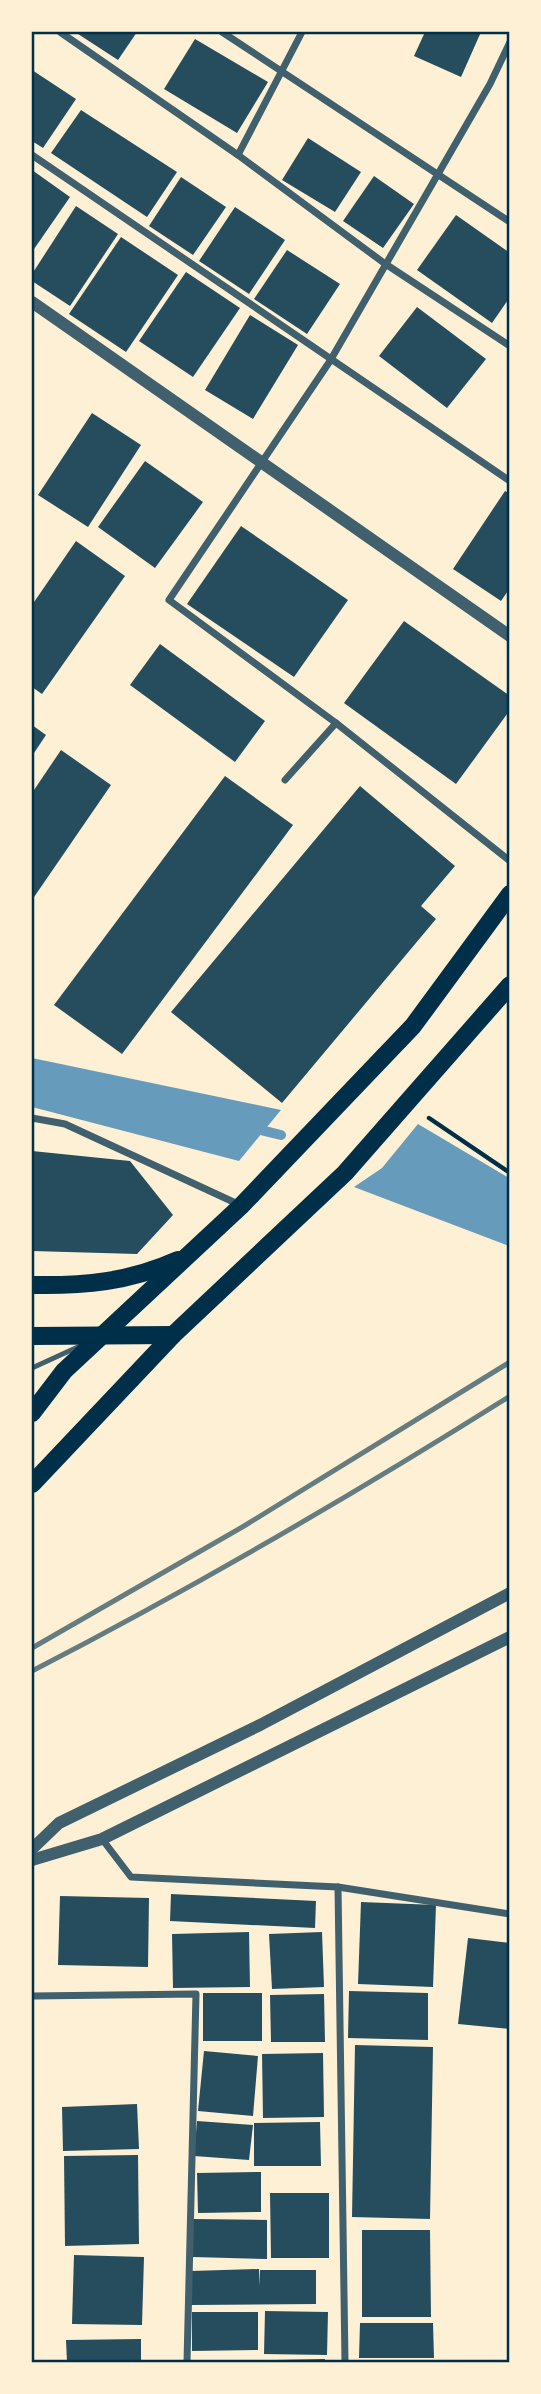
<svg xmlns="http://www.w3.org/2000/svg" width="541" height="2394" font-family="'DejaVu Sans',sans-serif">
<rect width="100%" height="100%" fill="#fdf0d5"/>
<g fill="#669bbc">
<polygon points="32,1058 281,1110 239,1161 32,1107"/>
<polygon points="418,1124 509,1178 509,1246 354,1187 382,1168"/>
</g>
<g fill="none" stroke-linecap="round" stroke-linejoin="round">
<polyline stroke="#669bbc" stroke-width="10" points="253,1128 281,1135"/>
</g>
<g fill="#264d5e">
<polygon points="75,32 137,32 118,60"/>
<polygon points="425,32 481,32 461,77 414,56"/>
<polygon points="195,39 268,82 237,133 164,89"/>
<polygon points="32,70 76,99 43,148 32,141"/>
<polygon points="81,110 177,172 147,217 51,153"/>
<polygon points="308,138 361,172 335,212 282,180"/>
<polygon points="32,170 70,197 32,252"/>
<polygon points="374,176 414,204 383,248 343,221"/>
<polygon points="181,177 226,207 193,255 149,226"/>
<polygon points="76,206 118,234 70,306 32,281 32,274"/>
<polygon points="235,207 285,240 249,294 199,261"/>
<polygon points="456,215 510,253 510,297 492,323 417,270"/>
<polygon points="121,237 178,275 126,352 69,314"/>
<polygon points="287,250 340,284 307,334 254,299"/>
<polygon points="186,272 240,308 193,377 139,341"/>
<polygon points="417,307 486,359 447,408 379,356"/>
<polygon points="250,315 298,345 253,419 205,390"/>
<polygon points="92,413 141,445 88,527 38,495"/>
<polygon points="145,461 203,502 155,568 98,527"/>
<polygon points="505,491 510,494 510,588 501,601 453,569"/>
<polygon points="241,526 348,600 294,677 187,604"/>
<polygon points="76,541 125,576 42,694 32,687 32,605"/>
<polygon points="404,621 510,696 510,710 456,784 344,703"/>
<polygon points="160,644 265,721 235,762 130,685"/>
<polygon points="32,725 46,735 32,756"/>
<polygon points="61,750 111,785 32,900 32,793"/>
<polygon points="225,776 293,825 122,1054 54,1005"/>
<polygon points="360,786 455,866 421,906 436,919 282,1103 171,1012"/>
<polygon points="32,1151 130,1161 173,1215 137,1254 32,1251"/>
<polygon points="171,1894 316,1901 315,1928 170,1921"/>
<polygon points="60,1896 149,1898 148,1967 58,1965"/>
<polygon points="361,1902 436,1905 433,1987 358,1984"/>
<polygon points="249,1932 250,1987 173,1988 172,1934"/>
<polygon points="322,1932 324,1987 272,1989 269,1934"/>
<polygon points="468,1938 510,1943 510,2029 458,2024"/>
<polygon points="349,1991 428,1993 428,2040 348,2038"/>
<rect x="203" y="1993" width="59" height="48"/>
<polygon points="324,1994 325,2042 271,2042 270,1995"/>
<polygon points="355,2045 433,2047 430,2219 352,2217"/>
<polygon points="204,2051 258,2056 253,2116 198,2111"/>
<polygon points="323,2053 324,2117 263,2118 262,2054"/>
<polygon points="137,2104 139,2149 63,2151 62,2107"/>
<polygon points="197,2121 253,2125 249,2160 194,2156"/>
<polygon points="320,2122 321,2166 254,2166 254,2123"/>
<polygon points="138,2155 139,2244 65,2246 64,2156"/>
<polygon points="261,2172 261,2212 198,2213 197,2173"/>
<polygon points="270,2193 329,2193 329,2258 271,2258"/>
<polygon points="193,2219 267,2220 267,2259 193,2257"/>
<polygon points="362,2230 430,2230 431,2317 362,2317"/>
<polygon points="74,2255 144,2257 142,2325 72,2324"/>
<polygon points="259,2269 259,2286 260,2270 316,2270 316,2304 191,2305 191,2271"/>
<polygon points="265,2311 328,2312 327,2355 264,2354"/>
<polygon points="192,2312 258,2312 258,2350 192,2351"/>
<polygon points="360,2323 433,2323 434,2358 359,2358"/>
<polygon points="141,2339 141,2362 67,2362 66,2340"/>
<polygon points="325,2359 325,2362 275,2362 275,2360"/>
</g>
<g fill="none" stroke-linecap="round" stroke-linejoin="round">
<polyline stroke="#003049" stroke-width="4.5" points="429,1118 510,1173"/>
<polyline stroke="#3f606c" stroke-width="5" points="32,1368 80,1346"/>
<g stroke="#3f606c" stroke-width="7">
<polyline points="60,32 238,155"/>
<polyline points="222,32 510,222"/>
<polyline points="302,32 238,155 384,263 510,346"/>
<polyline points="510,42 490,84 330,361 169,600 336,723 510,861"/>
<polyline points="32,155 510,481"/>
<polyline points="285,780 336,723"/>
<polyline points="32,1118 65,1124 240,1205"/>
<polyline points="102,1839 131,1877 338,1887 510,1914"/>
<polyline points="338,1887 345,2362"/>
<polyline points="32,1996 196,1994 187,2362"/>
</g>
<g stroke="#3f606c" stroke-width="12">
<polyline points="32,302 510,636"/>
<polyline points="32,1849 59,1823 260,1725 510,1593"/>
<polyline points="32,1860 102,1839 510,1637"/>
</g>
<g stroke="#003049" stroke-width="18">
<path d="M32 1285C84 1286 129 1282 178 1260"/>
<polyline points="32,1336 173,1335"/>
<polyline points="32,1413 64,1371 241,1206 413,1026 510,894"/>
<polyline points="32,1484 173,1335 345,1173 510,985"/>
</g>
<g stroke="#657d81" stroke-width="5">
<polyline points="32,1648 244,1526 510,1362"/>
<path d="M32 1671C195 1587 354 1494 510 1396"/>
</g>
</g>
<rect width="541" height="2394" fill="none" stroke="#fdf0d5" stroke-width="66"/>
<rect x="33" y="33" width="475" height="2328" fill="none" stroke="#003049" stroke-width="2.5"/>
</svg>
